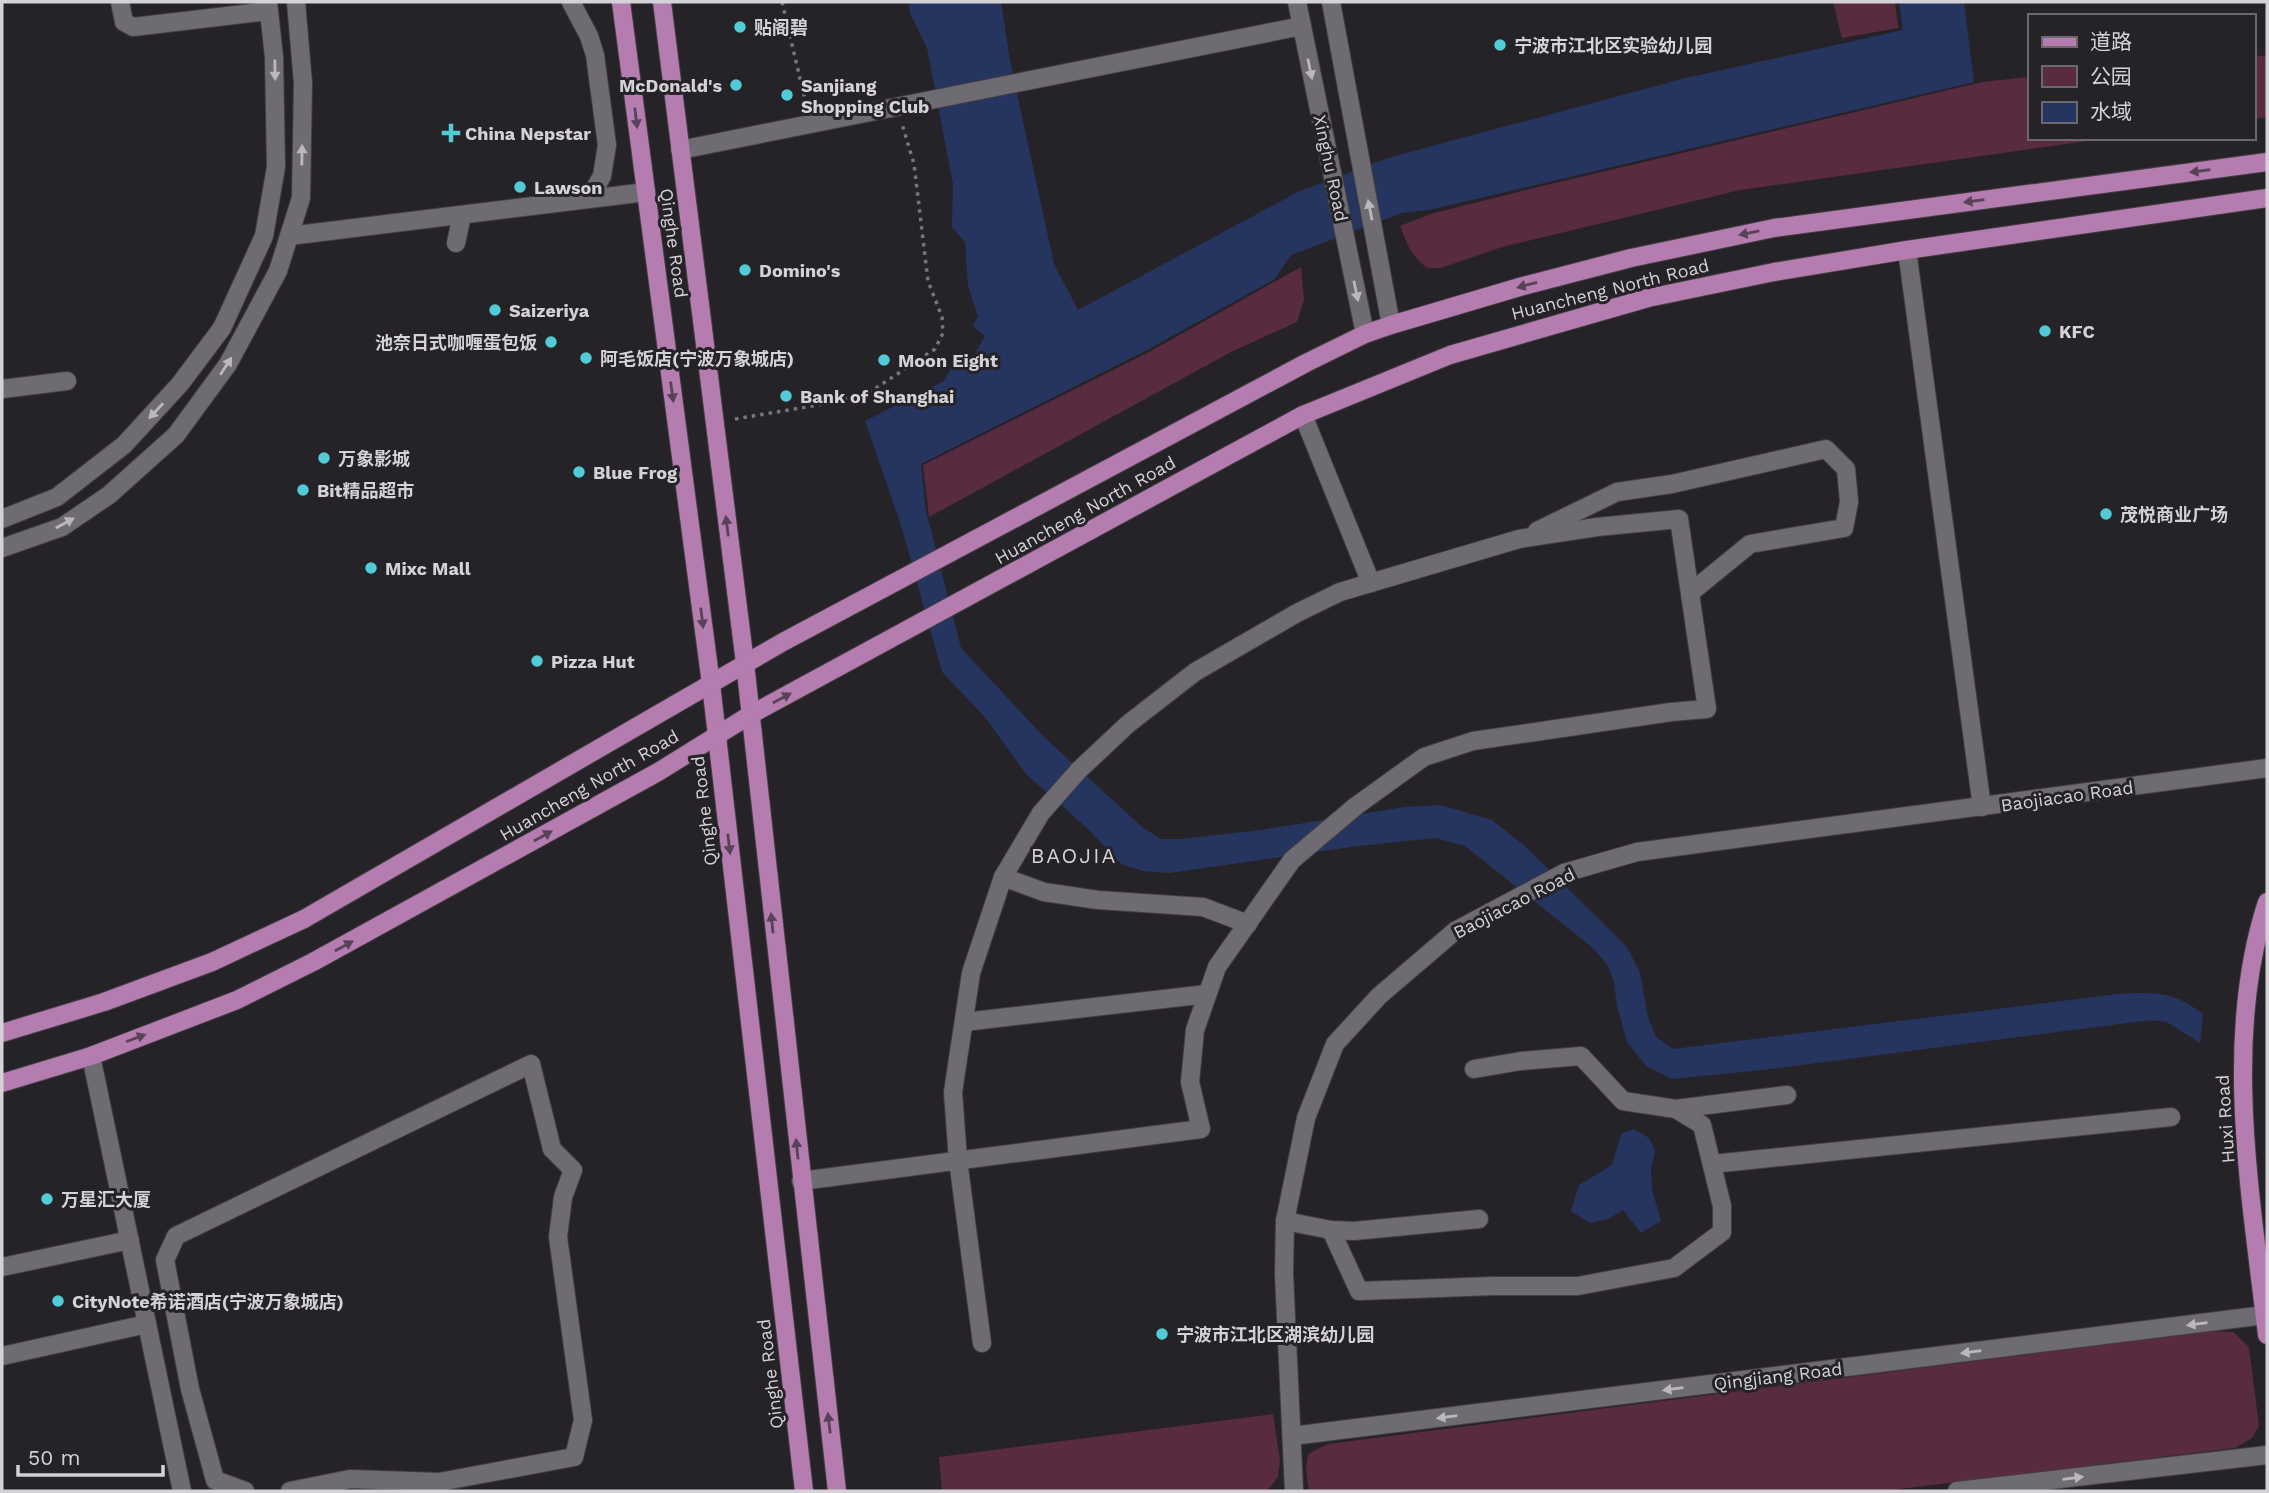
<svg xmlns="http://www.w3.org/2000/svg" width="2269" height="1493" font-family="'Work Sans','Noto Sans SC',sans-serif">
<rect width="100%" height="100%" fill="#262328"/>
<g fill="#592b40">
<polygon points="1833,2 1895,2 1898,28 1842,38"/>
<polygon points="2267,55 2267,117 2253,119 2253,57"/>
<polygon points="2029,77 2029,138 2109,138 1740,190 1502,247 1441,268 1427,268 1420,262 1410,250 1400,226 1431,214 1530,189 1982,82"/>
<polygon points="1301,267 1304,300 1297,322 1231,352 929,517 923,465 1151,351"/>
<polygon points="2209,1331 2233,1332 2249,1347 2259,1426 2252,1438 2235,1448 1883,1491 1309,1491 1306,1470 1308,1454 1328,1444"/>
<polygon points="1273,1414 1280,1461 1278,1477 1268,1490 942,1491 939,1457"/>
</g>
<g fill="#263560">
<path d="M909 2H1001L1010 61 1054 264 1078 310 1298 192 1391 157 1686 78 1903 30 1899 2H1964L1974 82 1429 210 1402 213 1291 255 1275 279 1149 349 921 464 926 511 961 648 1044 737 1142 827 1161 839H1182L1261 830 1405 807 1440 805 1492 820 1525 846 1627 947 1640 973 1648 1017 1656 1037 1673 1049 2118 994C2154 992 2173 991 2203 1014L2200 1043 2167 1022 2151 1020 1763 1070 1672 1079 1646 1066 1627 1042 1617 1006 1614 982 1607 964 1593 948 1465 846 1436 838 1358 846 1169 873 1143 871 1121 864 1088 829 1026 774 984 716 942 672 901 525 865 421 944 381 951 368 967 367 985 336 973 326 978 316 968 286 965 242 952 227 953 184 927 48 910 13Z"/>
<polygon points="1634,1129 1649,1138 1655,1150 1651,1170 1652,1190 1661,1221 1641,1233 1623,1210 1608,1219 1590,1223 1571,1211 1579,1185 1612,1165 1621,1134"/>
</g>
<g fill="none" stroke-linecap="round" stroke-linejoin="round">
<g stroke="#423f44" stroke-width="20">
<g id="minor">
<polyline points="120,2 124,22 133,27 269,11"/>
<polyline points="571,2 589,36 595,55 607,145 602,176 589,199"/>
<polyline points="1297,2 1365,334"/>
<polyline points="1331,2 1391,325"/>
<polyline points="680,150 1302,26"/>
<polyline points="289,236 646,192"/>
<polyline points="456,243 462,215"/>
<polyline points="1907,250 1982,807"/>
<polyline points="2,389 67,381"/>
<polyline points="1303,415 1371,583"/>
<polyline points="2,519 57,497 124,445 180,384 222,328 264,236 276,167 274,57 268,2"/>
<polyline points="1537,531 1617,492 1672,484 1826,449 1846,469 1849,502 1844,528 1750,544 1690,593"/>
<polyline points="2,548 62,527 109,495 176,435 228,364 278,271 301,198 303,83 296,2"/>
<polyline points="1003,877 1044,892 1098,900 1203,907 1248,924"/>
<polyline points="964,1022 1207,994"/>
<polyline points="91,1056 182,1491"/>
<polyline points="1676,1109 1787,1095"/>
<polyline points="1712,1164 2171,1117"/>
<polyline points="801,1181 1201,1129 1190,1082 1195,1030 1217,967 1292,860 1356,806 1424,757 1473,741 1671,712 1707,709 1679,519 1597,527 1519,539 1340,592 1297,613 1195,672 1128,724 1079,770 1041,813 1003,877 971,973 953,1092 958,1160 982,1343"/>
<polyline points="1285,1221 1331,1230 1354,1231 1479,1219"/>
<polyline points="1331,1230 1359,1291 1493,1286 1578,1286 1674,1268 1722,1232 1722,1206 1702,1125 1676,1109 1623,1101 1581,1056 1521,1061 1474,1069"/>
<polyline points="2,1267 130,1240"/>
<polyline points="2,1356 147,1324"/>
<polyline points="1292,1436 2265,1315"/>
<polyline points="245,1491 215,1480 190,1389 165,1260 176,1236 531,1064 552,1149 573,1170 563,1197 558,1237 583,1420 574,1457 439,1482 350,1479 290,1491"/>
<polyline points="1294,1491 1284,1274 1285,1221 1306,1118 1335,1044 1379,996 1455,931 1564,873 1637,852 2267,768"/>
<polyline points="1957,1491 2267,1455"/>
</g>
</g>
<g stroke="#423f44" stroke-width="20">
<g id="major">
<polyline points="621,2 711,684 804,1491"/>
<polyline points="662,2 745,663 837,1491"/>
<path d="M2267 902C2222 1039 2251 1195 2267 1335"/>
<polyline points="2,1033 104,1002 212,962 304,919 783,642 1306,363 1365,334 1391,325 1523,286 1631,258 1774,228 2267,162"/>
<polyline points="2,1083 91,1056 237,1000 313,962 658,772 750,715 1303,415 1450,355 1648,298 1774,272 1907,250 2267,198"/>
</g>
</g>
<g stroke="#777579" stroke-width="3.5" stroke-dasharray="3.5 5" stroke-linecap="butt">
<polyline points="782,2 807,108"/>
<polyline points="735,419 836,402 873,390 935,349 943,333 942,317 928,281 914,164 902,124"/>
</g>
<use href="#minor" stroke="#6f6b72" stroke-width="18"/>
<use href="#major" stroke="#b57caf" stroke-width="18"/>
</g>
<defs><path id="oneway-solid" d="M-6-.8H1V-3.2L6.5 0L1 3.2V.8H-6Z" transform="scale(1.75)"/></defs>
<g fill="#bbb8bd">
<use href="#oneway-solid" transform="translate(1310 69) rotate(78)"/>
<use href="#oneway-solid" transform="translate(275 70) rotate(89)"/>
<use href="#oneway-solid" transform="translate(302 155) rotate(-89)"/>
<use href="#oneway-solid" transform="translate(1370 210) rotate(-101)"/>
<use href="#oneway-solid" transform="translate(1356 291) rotate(78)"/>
<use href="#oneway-solid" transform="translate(226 366) rotate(-57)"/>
<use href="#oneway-solid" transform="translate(156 411) rotate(133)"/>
<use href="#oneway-solid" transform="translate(65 523) rotate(-29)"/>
<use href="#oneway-solid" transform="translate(2197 1324) rotate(173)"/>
<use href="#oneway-solid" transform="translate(1971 1352) rotate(173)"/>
<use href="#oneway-solid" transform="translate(1673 1389) rotate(173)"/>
<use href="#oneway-solid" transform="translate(1447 1417) rotate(173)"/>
<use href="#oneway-solid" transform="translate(2073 1478) rotate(-7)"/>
</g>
<g fill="#584257">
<use href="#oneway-solid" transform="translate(636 118) rotate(83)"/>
<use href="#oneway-solid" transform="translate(2200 171) rotate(172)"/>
<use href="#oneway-solid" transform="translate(1974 201) rotate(172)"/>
<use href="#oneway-solid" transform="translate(1749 233) rotate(168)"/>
<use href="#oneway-solid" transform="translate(1527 285) rotate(165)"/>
<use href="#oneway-solid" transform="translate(672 392) rotate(82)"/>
<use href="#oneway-solid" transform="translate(727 526) rotate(-97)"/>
<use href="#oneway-solid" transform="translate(702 618) rotate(83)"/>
<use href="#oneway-solid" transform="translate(782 698) rotate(-28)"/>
<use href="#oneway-solid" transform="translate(543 836) rotate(-29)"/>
<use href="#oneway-solid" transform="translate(729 844) rotate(83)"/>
<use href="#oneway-solid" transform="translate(772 923) rotate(-96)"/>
<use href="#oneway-solid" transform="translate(344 946) rotate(-29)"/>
<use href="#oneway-solid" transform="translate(136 1038) rotate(-21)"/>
<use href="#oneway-solid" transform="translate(797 1149) rotate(-96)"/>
<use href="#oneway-solid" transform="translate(829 1423) rotate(-97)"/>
</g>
<g fill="#52cbd7" stroke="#262328" stroke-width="2.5">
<circle cx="740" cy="27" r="7"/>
<circle cx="1500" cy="45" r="7"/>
<circle cx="736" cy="85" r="7"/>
<circle cx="787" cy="95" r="7"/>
<path d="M447.5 122.5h7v7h7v7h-7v7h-7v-7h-7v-7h7z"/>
<circle cx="520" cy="187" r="7"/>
<circle cx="745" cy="270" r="7"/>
<circle cx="495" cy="310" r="7"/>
<circle cx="2045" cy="331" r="7"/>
<circle cx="551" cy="342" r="7"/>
<circle cx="586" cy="358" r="7"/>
<circle cx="884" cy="360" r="7"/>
<circle cx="786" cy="396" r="7"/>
<circle cx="324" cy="458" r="7"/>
<circle cx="579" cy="472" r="7"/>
<circle cx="303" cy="490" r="7"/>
<circle cx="2106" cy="514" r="7"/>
<circle cx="371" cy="568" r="7"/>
<circle cx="537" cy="661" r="7"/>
<circle cx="47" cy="1199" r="7"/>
<circle cx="58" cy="1301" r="7"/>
<circle cx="1162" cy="1334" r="7"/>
</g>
<g text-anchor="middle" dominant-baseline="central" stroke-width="6" stroke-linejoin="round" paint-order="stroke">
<g font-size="18" font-weight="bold" fill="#d4d2d6" stroke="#262328" text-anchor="start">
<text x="754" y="27">贴阁碧</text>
<text x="1514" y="45">宁波市江北区实验幼儿园</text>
<text x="722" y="85" text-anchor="end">McDonald's</text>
<text x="801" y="85">Sanjiang<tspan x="801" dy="21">Shopping Club</tspan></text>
<text x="465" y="133">China Nepstar</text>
<text x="534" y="187">Lawson</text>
<text x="759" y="270">Domino's</text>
<text x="509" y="310">Saizeriya</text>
<text x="2059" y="331">KFC</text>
<text x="537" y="342" text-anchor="end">池奈日式咖喱蛋包饭</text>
<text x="600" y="358">阿毛饭店(宁波万象城店)</text>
<text x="898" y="360">Moon Eight</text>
<text x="800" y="396">Bank of Shanghai</text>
<text x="338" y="458">万象影城</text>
<text x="593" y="472">Blue Frog</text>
<text x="317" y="490">Bit精品超市</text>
<text x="2120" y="514">茂悦商业广场</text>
<text x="385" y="568">Mixc Mall</text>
<text x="551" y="661">Pizza Hut</text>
<text x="61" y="1199">万星汇大厦</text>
<text x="72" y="1301">CityNote希诺酒店(宁波万象城店)</text>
<text x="1176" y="1334">宁波市江北区湖滨幼儿园</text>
</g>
<g font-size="18" fill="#d4d2d6" stroke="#262328">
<text transform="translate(1331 168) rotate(78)">Xinghu Road</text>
<text transform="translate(674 243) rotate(82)">Qinghe Road</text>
<text transform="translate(1610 289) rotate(-14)">Huancheng North Road</text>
<text transform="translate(1085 510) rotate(-29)">Huancheng North Road</text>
<text transform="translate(589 785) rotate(-30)">Huancheng North Road</text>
<text transform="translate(2067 796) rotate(-8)">Baojiacao Road</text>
<text transform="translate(704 811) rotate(-97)">Qinghe Road</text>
<text transform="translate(1514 903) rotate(-27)">Baojiacao Road</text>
<text transform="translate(2225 1119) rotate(-94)">Huxi Road</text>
<text transform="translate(770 1374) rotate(-97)">Qinghe Road</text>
<text transform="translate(1778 1376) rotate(-7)">Qingjiang Road</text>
</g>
<g font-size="21" letter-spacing="2" fill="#d4d2d6" stroke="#262328">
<text x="1074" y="855">BAOJIA</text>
</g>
</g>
<rect width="2269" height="1493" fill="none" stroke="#d4d2d6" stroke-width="7"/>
<rect x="2028" y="14" width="228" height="126" fill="#262328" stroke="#6c696e" stroke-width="2"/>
<rect x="2042" y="37" width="35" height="10" fill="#b57caf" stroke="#6c696e" stroke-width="2"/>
<text x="2090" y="49" font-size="21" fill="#d4d2d6">道路</text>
<rect x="2042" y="66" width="35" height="21" fill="#592b40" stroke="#6c696e" stroke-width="2"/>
<text x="2090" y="84" font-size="21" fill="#d4d2d6">公园</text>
<rect x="2042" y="102" width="35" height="21" fill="#263560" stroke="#6c696e" stroke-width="2"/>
<text x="2090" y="119" font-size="21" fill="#d4d2d6">水域</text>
<path d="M18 1465v10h145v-10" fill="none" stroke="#d4d2d6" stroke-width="3.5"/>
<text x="28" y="1465" font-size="21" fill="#d4d2d6" stroke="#262328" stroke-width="5" paint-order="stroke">50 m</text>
</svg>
